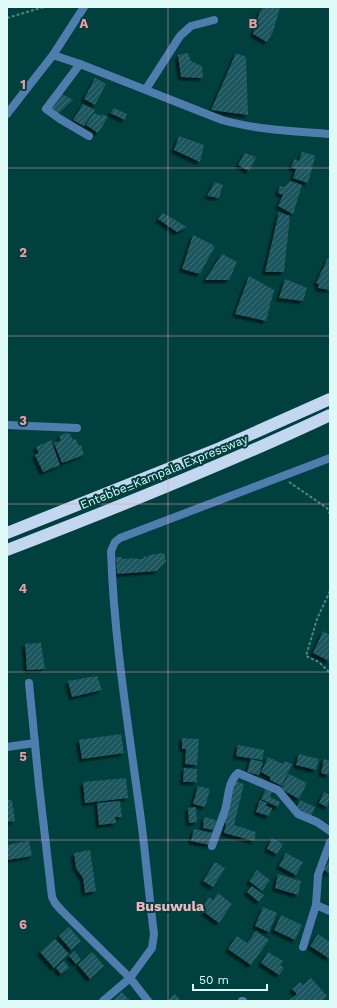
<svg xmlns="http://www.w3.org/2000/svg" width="337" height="1008" font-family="'Work Sans',sans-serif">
<defs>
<pattern id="building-hatch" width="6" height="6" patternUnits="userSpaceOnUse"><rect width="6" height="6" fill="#1e565f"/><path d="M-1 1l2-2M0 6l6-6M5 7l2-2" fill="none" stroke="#3e6f77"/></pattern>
<filter id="shadow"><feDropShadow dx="-3" dy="3" stdDeviation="1" flood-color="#0009"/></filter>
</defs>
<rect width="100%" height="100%" fill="#00413f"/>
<g fill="url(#building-hatch)" filter="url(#shadow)">
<polygon points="263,7 280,7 273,32 267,42 253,34 260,11 262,10"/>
<polygon points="188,53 191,61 202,66 203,78 181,77 178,55"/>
<polygon points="236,53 246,57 248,115 211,110"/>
<polygon points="95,78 106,84 95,105 84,99"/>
<polygon points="62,94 73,100 57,115 48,108"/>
<polygon points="83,104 95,110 84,126 73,120"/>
<polygon points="114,108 127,114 125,120 110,113"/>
<polygon points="94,113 102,116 103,114 108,117 98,133 86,125"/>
<polygon points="179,136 204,145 200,162 174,150"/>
<polygon points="302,152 314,155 315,157 308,183 293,178 296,169 291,167 295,159 299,161"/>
<polygon points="245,153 256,157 249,171 238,165"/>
<polygon points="290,181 302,185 293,214 278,206 283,195 278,193 280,186 284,187"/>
<polygon points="215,182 223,185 219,198 207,196"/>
<polygon points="279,212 290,216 284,272 265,272"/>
<polygon points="163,213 187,227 177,232 158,219"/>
<polygon points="193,235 215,246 200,274 182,269"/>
<polygon points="222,254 237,262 229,280 205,280"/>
<polygon points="328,258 330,260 330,290 318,288 319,284 316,283"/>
<polygon points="249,276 274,290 266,321 235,314"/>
<polygon points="285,279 307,288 303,301 279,298"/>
<polygon points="66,433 70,434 73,440 76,439 78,445 81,445 84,455 62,463 54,443 60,441 60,436"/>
<polygon points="51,440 60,465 43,472 35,455 39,453 36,447"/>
<polygon points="164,553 166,561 157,571 117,574 116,557 121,557 123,559 136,558 137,559 143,559 144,557 149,556 149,555"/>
<polygon points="323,631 330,635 329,661 313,653"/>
<polygon points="41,643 45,669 27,670 25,644"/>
<polygon points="97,676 102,690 72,697 68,681"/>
<polygon points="121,734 124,753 82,759 79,740"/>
<polygon points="182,738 199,739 197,765 185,764 186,749 182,749"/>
<polygon points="238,745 264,750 262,760 236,756"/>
<polygon points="299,754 319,759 316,770 296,765"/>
<polygon points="268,757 283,764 284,761 292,764 282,786 270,780 270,777 261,772"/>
<polygon points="251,759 263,762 259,775 247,772"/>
<polygon points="324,759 330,761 329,775 321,773"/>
<polygon points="184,768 197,769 197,782 183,782"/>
<polygon points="289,774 307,783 299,799 281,789"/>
<polygon points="126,778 128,798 85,803 83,782"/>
<polygon points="235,781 244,784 234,825 256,832 254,841 224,833 226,823 224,823"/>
<polygon points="198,786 210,789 205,807 193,804"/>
<polygon points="266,789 272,792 270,797 280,802 278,807 261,799"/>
<polygon points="324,792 330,795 330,800 327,807 319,803"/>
<polygon points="7,800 12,800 15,821 7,822"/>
<polygon points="260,800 267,803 266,806 272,808 269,816 256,812"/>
<polygon points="300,800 315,807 311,817 296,809"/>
<polygon points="120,801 122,817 115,817 116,823 99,825 97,803"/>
<polygon points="196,807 197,822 189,823 188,808"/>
<polygon points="204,817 216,820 214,830 203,828"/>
<polygon points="194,829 213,833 210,845 191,841"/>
<polygon points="272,838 283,844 277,854 267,849"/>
<polygon points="29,841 32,856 7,860 7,845"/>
<polygon points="90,850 96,891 85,893 83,878 76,868 74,853"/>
<polygon points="286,853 303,862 296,875 279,866"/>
<polygon points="330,859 330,874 324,870"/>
<polygon points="215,862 225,868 213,887 203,881"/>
<polygon points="257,870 270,880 262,891 249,881"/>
<polygon points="278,874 301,881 298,895 275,888"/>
<polygon points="252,886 264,895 259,902 247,892"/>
<polygon points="218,893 232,904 219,923 204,912 207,909 203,906 209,897 213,900"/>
<polygon points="263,907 277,913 269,932 255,926"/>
<polygon points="281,915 302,925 295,940 274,930"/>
<polygon points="69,927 81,941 71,950 59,936"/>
<polygon points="256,931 269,940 251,965 228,949 237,936 247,943"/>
<polygon points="318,934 330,942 330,959 310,946"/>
<polygon points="55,939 69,954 54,968 40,952"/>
<polygon points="75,951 81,960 76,964 69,956"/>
<polygon points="92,952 104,966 90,979 78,965"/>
<polygon points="268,952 283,961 280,965 284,968 279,975 261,963"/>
<polygon points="64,961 69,968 61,974 56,968"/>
<polygon points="311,978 327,996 322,1001 288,1001 297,994 292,989 300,982 303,985"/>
<polygon points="122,992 130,1001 112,1001"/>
<polygon points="175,994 181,1001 167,1001"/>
</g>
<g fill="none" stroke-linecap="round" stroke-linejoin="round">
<g stroke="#518583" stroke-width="2" stroke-dasharray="3 2" stroke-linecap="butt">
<polyline points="7,18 44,7"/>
<polyline points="289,482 327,508 330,514"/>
<polyline points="330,591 317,619 306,656 319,662 330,673"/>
</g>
<g stroke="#4f7eae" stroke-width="8">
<path d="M53 55 80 64 222 120C257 130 294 131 330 134"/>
<polyline points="80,64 46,109 60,119 89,136"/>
<polyline points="146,89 180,36 191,26 214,20"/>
<polyline points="7,114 53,55 84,7"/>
<polyline points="7,425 77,428"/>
<polyline points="29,683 39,785 52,897 55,903 62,911 130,978 148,1001"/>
<polyline points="7,747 35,743"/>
<path d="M212 846C216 834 221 822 225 810 229 797 227 783 238 773L278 790 298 814 317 822 330 831"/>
<polyline points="316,905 330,911"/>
<polyline points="303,947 316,905 318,875 330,842"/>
<path d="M103 1001 130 978 152 948 154 934C149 896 146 858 141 820 129 730 114 641 111 551L115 542 120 538 330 458"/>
<polyline points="242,1001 243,1001"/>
</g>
<g stroke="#c3d8f0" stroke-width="12">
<polyline points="7,533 220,448 330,399"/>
<path d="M7 550C116 508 224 465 330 415"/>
</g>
</g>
<path fill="none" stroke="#f39aa7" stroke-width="1" stroke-opacity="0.55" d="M168 7V1001M7 168H330M7 336H330M7 504H330M7 672H330M7 840H330"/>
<g text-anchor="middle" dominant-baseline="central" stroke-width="4" stroke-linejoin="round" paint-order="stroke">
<g font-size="12" fill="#ddfaf7" stroke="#00413f">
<text transform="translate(164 472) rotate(-22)">Entebbe–Kampala Expressway</text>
</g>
<g font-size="14" font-weight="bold" fill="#f8b4bd" stroke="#00413f">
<text x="170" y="906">Busuwula</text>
</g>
</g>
<g font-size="13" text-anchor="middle" font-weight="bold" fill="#f39aa7" stroke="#00413f" stroke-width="4" stroke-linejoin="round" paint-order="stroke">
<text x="84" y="28">A</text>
<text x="253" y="28">B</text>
<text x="23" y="89">1</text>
<text x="23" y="257">2</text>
<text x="23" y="425">3</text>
<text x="23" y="593">4</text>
<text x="23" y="761">5</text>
<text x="23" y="929">6</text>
</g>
<rect width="337" height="1008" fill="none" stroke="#ddfaf7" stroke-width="16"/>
<path d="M193 984v6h74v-6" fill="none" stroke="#ddfaf7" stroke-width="2"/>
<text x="199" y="984" font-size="12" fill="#ddfaf7" stroke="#00413f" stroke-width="3" paint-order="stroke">50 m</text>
</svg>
